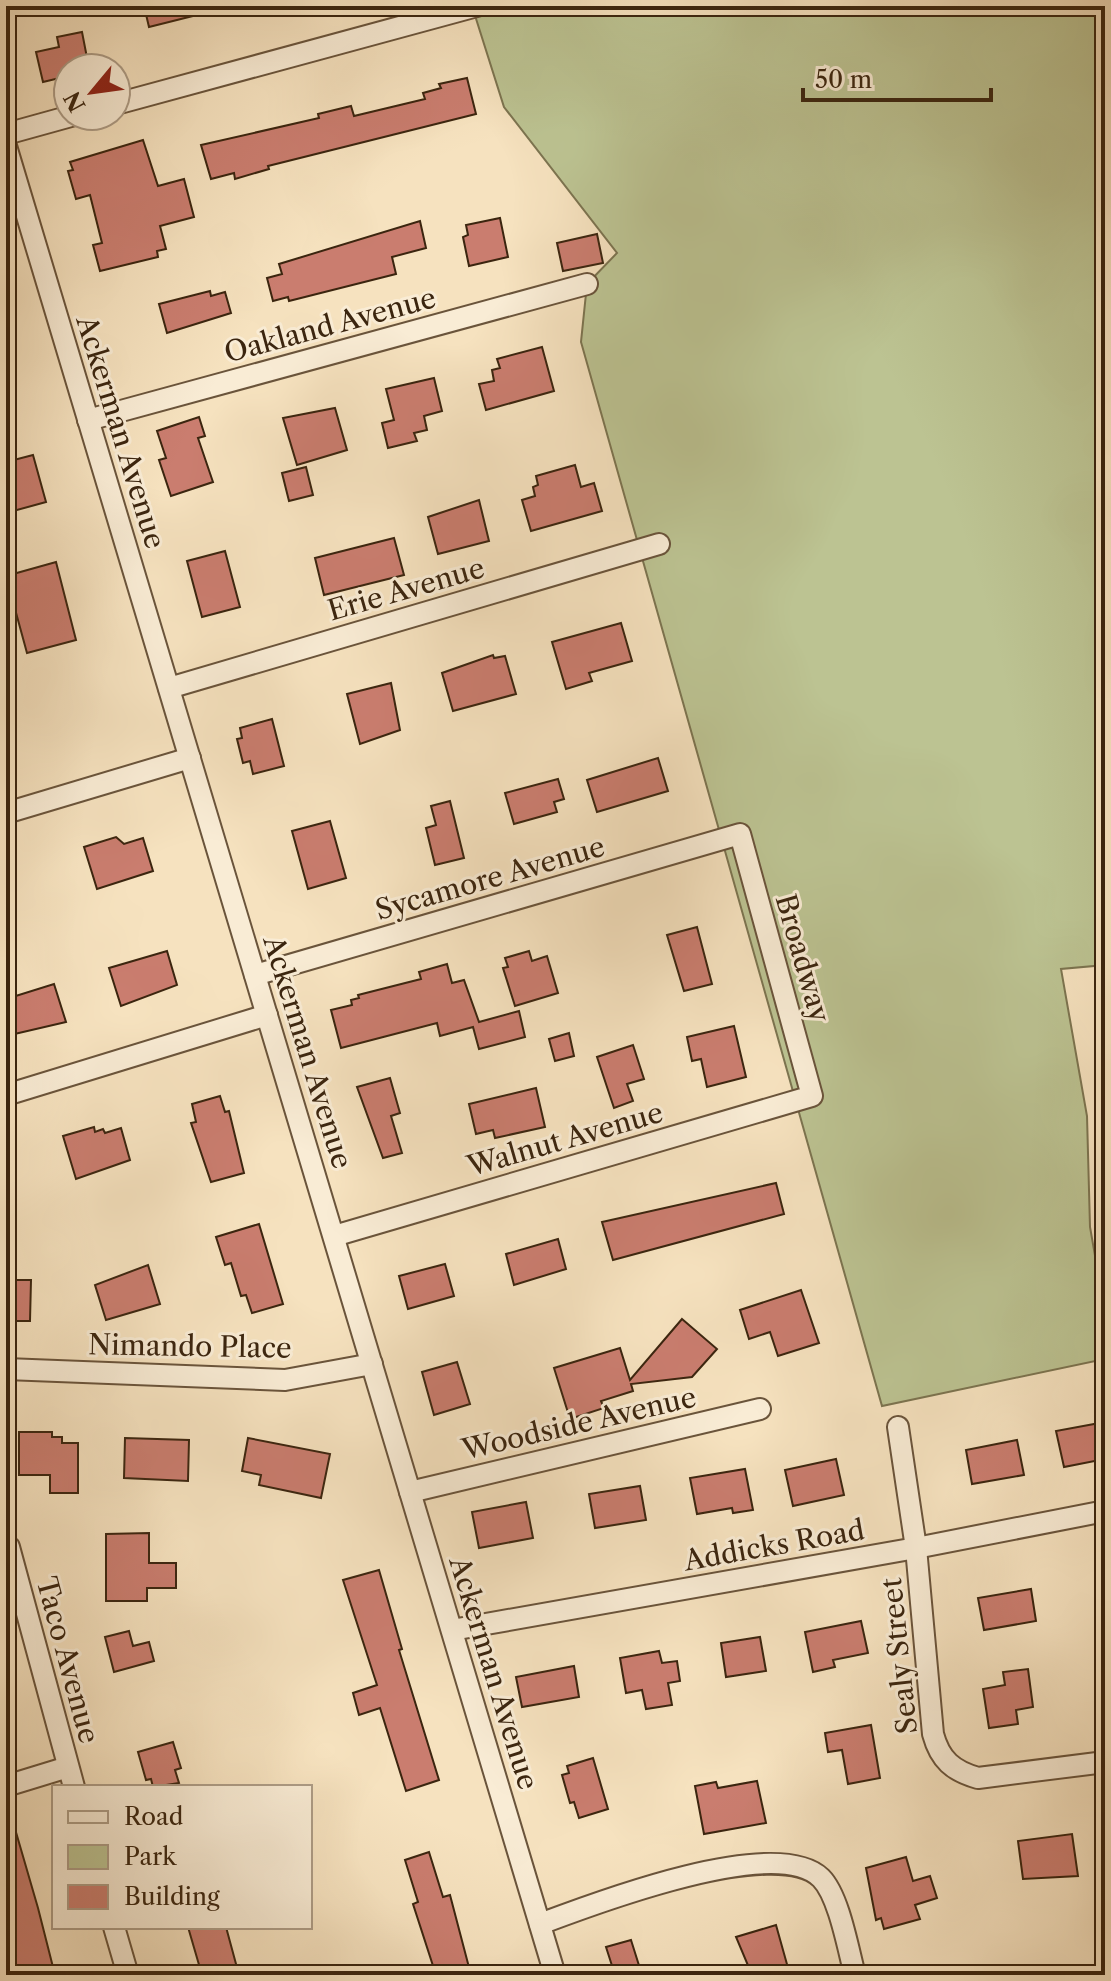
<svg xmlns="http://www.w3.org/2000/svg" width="1111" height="1981" font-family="'Libre Caslon Text',serif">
<rect width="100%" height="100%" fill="#f6e2bf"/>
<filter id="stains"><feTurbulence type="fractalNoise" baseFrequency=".0025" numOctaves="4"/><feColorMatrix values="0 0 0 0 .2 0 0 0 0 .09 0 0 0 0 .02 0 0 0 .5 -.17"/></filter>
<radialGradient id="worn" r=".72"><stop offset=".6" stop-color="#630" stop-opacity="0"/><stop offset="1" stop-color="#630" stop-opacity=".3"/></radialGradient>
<polygon fill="#bcc392" stroke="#7c7450" stroke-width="2" points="472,6 1105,6 1105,965 1061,969 1087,1116 1090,1227 1105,1313 1105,1359 882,1406 581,342 587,284 617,253 504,107"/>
<g fill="#ca7d6f" stroke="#3b250f" stroke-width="2">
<polygon points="144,6 204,6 205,13 149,27"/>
<polygon points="82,32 89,68 68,68 68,76 43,82 36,52 59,47 57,37"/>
<polygon points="467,78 476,114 268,166 269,169 235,179 234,173 211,179 201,145 319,118 318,114 351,106 354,116 425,99 423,93 441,88 439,84"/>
<polygon points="143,140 158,186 184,179 194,217 160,226 166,249 157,251 158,257 100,271 93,245 102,243 90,195 76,199 68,171 73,170 70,162"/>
<polygon points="500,218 508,257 469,266 463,237 468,235 466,225"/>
<polygon points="420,221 426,248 392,257 396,274 289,301 288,297 273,301 267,278 282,274 279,264"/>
<polygon points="597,234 603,263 563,271 557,243"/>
<polygon points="210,291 211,296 225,292 231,313 167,333 159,304"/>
<polygon points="542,347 554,391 486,410 479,384 494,381 492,370 500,368 497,359"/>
<polygon points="434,378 442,411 424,416 427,430 414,433 417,441 388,448 382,423 394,420 386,389"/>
<polygon points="335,408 347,450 297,465 283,418"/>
<polygon points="199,417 205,436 198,438 213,482 171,496 159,460 166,458 157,431"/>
<polygon points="33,455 46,502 6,513 6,462"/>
<polygon points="575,465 581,487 594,483 602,511 531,531 522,500 535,496 533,487 538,485 536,476"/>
<polygon points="306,467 313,495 289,501 282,473"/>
<polygon points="479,500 489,541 438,554 428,517"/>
<polygon points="394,538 404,575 324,595 315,558"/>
<polygon points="225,551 240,607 202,617 187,561"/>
<polygon points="56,562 76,640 27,653 6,576"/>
<polygon points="621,623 632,661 589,673 592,681 566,689 552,642"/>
<polygon points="493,655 494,658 505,656 516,694 453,711 442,673"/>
<polygon points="391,683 400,730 360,744 347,694"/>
<polygon points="272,719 284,766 253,774 250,761 243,763 237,739 242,738 240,728"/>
<polygon points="658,758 668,791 597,812 587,780"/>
<polygon points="558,779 564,799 554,802 557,812 514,824 505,793"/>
<polygon points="450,801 464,858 435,865 426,828 436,825 431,806"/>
<polygon points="330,821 346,878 308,889 292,831"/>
<polygon points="116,837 124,844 143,838 153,871 97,889 84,847"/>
<polygon points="697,927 712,984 684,991 667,935"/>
<polygon points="167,951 177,985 121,1006 109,968"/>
<polygon points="529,951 532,961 547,956 558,993 515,1006 503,968 508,967 505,958"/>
<polygon points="447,964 452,983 464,980 479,1022 519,1011 525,1037 479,1049 473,1027 440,1036 437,1023 341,1048 331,1010 352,1005 351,1000 359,998 358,995 421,979 419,972"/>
<polygon points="54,984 66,1022 6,1036 6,999"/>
<polygon points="734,1026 746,1077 707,1087 701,1059 692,1061 687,1037"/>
<polygon points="569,1033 574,1056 555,1061 549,1039"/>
<polygon points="633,1045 644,1079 627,1084 633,1101 614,1108 597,1057"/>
<polygon points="390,1078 400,1113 391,1116 402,1153 383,1158 357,1087"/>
<polygon points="536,1088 545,1127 495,1138 493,1130 476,1134 469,1104"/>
<polygon points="220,1096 225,1112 229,1111 244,1173 211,1182 191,1123 196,1122 192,1104"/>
<polygon points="94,1127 95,1132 103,1129 105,1133 121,1128 130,1160 76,1179 63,1136"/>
<polygon points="776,1183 784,1214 613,1260 602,1222"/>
<polygon points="259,1224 283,1304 252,1313 246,1295 241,1296 231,1263 225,1265 216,1237"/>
<polygon points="558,1239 566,1269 514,1285 506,1254"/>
<polygon points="445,1264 454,1296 408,1309 399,1276"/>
<polygon points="148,1265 160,1304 106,1320 95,1285"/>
<polygon points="6,1280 31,1280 30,1321 6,1321"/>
<polygon points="801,1290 819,1343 778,1356 770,1332 749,1339 740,1310"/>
<polygon points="682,1319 717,1349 692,1377 631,1384 633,1391 601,1401 604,1408 570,1419 554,1368 620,1348 630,1380"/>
<polygon points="457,1362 470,1404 434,1415 422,1372"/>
<polygon points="1105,1422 1105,1459 1064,1467 1056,1431"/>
<polygon points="19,1432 52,1432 52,1437 62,1437 62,1443 78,1443 78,1493 50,1493 50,1475 19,1475"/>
<polygon points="125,1438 189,1440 188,1481 124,1478"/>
<polygon points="248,1438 330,1454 321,1498 259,1485 261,1475 242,1471"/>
<polygon points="1017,1440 1024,1475 972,1484 966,1450"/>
<polygon points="836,1459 844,1495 793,1506 785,1470"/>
<polygon points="745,1469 753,1510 733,1513 732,1508 697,1514 690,1478"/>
<polygon points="640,1486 646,1520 595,1528 589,1494"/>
<polygon points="526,1502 533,1538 479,1548 472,1512"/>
<polygon points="149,1533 149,1563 176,1563 176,1588 147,1588 147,1601 106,1601 106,1534"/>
<polygon points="379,1570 402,1649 399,1650 439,1780 406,1791 380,1708 359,1715 353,1693 377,1685 343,1580"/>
<polygon points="1031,1589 1036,1621 984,1630 978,1598"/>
<polygon points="861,1621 868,1653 833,1660 835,1667 813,1672 805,1632"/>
<polygon points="129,1631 133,1646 149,1642 154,1661 114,1672 105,1637"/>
<polygon points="760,1637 766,1671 726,1677 721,1643"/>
<polygon points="659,1651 662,1663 677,1661 680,1681 668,1683 672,1705 646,1709 642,1690 626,1693 620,1658"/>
<polygon points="574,1666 579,1697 522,1707 516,1677"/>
<polygon points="1028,1669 1033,1707 1016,1710 1018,1724 989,1728 983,1689 1005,1685 1003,1672"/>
<polygon points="871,1725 880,1778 848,1784 842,1750 828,1752 825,1733"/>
<polygon points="173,1742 181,1768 175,1770 179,1783 153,1787 151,1779 146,1780 138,1752"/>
<polygon points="593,1758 608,1809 579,1818 574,1802 570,1803 562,1775 569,1773 567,1766"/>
<polygon points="757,1781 766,1823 704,1834 695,1786 716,1782 718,1788"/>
<polygon points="11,1815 38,1908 55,1975 19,1975 6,1932 6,1816"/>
<polygon points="1072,1834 1078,1876 1023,1879 1018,1841"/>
<polygon points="429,1852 443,1897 450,1895 471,1975 436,1975 413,1904 418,1902 405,1860"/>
<polygon points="906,1857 913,1881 930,1876 937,1898 915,1905 920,1919 884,1929 881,1918 876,1920 866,1868"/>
<polygon points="776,1925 790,1975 752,1975 736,1937"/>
<polygon points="188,1927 226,1927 239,1975 202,1975"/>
<polygon points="631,1940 642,1975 615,1975 606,1947"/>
</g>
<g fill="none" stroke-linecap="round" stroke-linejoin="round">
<g stroke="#6a543b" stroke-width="24">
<g id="minor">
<polyline points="116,104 477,6"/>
<polyline points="6,134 71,116"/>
<polyline points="6,146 555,1975"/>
<polyline points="88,420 587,284"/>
<polyline points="169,688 659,544"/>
<polyline points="6,813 190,758"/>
<polyline points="255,975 740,834 812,1096 334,1236"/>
<polyline points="6,1095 267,1015"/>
<polyline points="6,1369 285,1380 372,1364"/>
<path d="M898 1427 916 1548 933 1734C940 1760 953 1771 978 1778L1105 1762"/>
<polyline points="410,1492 760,1409"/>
<polyline points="9,1547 74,1787"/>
<polyline points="452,1630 916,1548 1105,1511"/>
<polyline points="6,1786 68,1767"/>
<path d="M540 1924C593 1904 776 1834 821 1878 839 1896 848 1949 855 1975"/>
<polyline points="114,1927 128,1975"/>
</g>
</g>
<use href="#minor" stroke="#f9ecd5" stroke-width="20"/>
</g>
<g text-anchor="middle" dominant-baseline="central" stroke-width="6" stroke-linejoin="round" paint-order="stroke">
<g font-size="28" fill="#3b250f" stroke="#f9ecd5">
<text transform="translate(330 325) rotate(-15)">Oakland Avenue</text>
<text transform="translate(121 432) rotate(73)">Ackerman Avenue</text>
<text transform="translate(406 589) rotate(-16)">Erie Avenue</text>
<text transform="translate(490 878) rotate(-16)">Sycamore Avenue</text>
<text transform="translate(803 958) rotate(74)">Broadway</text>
<text transform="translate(308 1052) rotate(73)">Ackerman Avenue</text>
<text transform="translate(565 1139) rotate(-16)">Walnut Avenue</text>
<text transform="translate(190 1346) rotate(1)">Nimando Place</text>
<text transform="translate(579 1423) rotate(-13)">Woodside Avenue</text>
<text transform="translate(774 1545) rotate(-10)">Addicks Road</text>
<text transform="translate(899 1656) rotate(-96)">Sealy Street</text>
<text transform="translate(68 1660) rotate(75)">Taco Avenue</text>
<text transform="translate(494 1673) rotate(73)">Ackerman Avenue</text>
</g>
</g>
<rect width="1111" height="1981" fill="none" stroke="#f6e2bf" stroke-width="32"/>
<rect x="8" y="8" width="1095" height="1965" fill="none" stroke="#3b250f" stroke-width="4"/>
<rect x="16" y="16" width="1079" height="1949" fill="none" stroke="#3b250f" stroke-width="2"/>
<rect x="52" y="1785" width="260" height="144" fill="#f9ecd5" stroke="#ad9c86" stroke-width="2"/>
<rect x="68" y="1811" width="40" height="12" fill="#f9ecd5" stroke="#ad9c86" stroke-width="2"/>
<text x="124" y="1825" font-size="24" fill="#3b250f">Road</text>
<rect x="68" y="1845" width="40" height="24" fill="#bcc392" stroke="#ad9c86" stroke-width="2"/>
<text x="124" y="1865" font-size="24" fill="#3b250f">Park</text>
<rect x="68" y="1885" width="40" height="24" fill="#ca7d6f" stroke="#ad9c86" stroke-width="2"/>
<text x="124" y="1905" font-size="24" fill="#3b250f">Building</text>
<g transform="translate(92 92) rotate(241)"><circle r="38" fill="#f9ecd5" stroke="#ad9c86" stroke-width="2"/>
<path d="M0-6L14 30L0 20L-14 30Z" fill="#8f2418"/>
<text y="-12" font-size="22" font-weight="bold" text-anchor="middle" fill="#3b250f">N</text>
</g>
<path d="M803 88v12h188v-12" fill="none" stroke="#3b250f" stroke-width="4"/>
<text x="815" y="88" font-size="24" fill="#3b250f" stroke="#f9ecd5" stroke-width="6" paint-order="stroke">50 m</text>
<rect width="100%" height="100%" filter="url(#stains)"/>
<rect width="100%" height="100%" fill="url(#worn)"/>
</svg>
